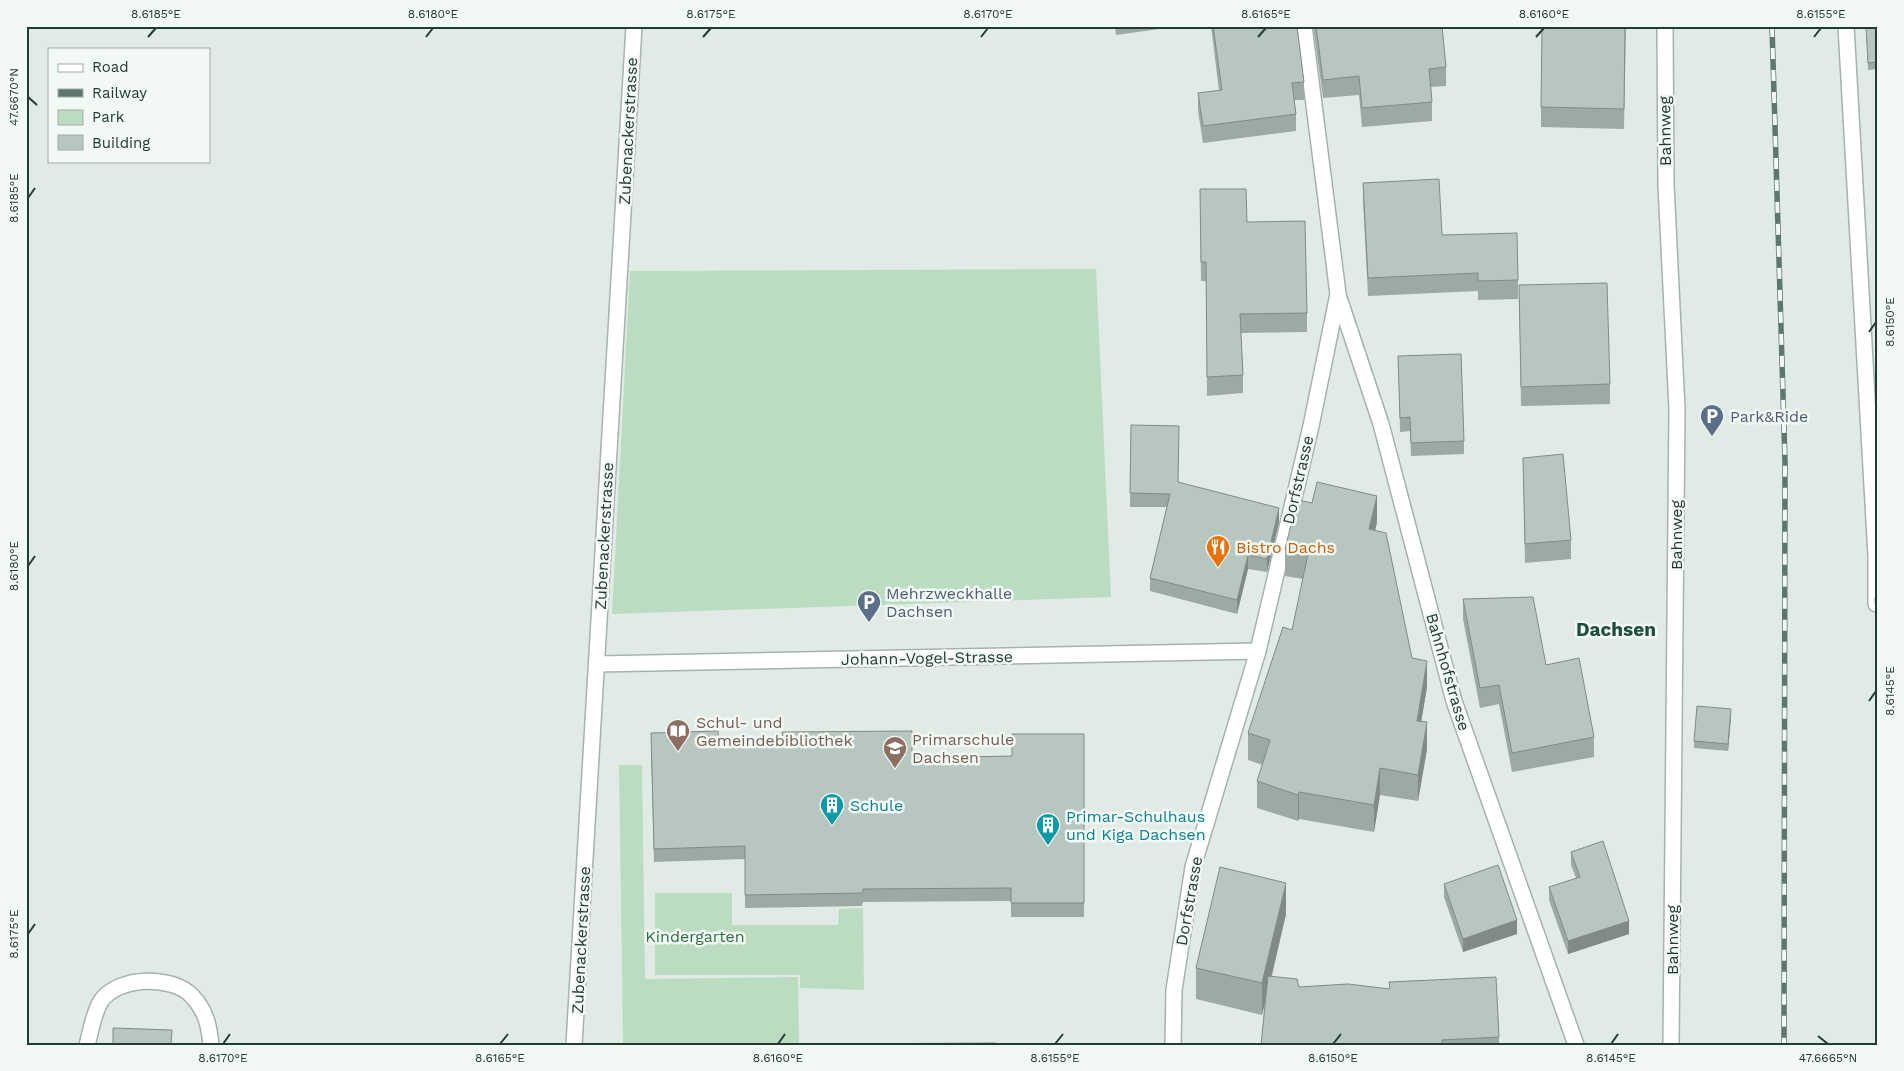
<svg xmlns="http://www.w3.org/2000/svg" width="1904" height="1071" font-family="'Work Sans',sans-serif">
<rect width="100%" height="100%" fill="#e1ebe6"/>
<g fill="#bbdcc1">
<polygon points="1096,269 1111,597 612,614 630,271"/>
<polygon points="619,765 642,765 645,979 798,977 799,1045 623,1045"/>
<polygon points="655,893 732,893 732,925 838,925 839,909 863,908 864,990 800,988 800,975 655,975"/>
</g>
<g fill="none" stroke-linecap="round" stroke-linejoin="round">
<g stroke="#a4b3ad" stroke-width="18">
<g id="minor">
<polyline points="1665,26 1666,185 1677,409 1671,1045"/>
<polyline points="1846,26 1876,556 1876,604"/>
<polyline points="1338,295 1381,424 1454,701 1576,1045"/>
<polyline points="597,664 1258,651"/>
<path d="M87 1045C91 1031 93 1014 101 1001 118 976 172 975 192 996 206 1011 209 1025 211 1045"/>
<polyline points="574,1045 634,26"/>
<polyline points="1173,1045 1174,990 1193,867 1258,651 1311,426 1338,294 1304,26"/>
</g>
</g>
<use href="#minor" stroke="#fff" stroke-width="15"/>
<g stroke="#5d776e" stroke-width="5.5">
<polyline id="rail" points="1772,26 1785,462 1784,1045"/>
</g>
<use href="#rail" stroke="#f2f8f4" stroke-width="4" stroke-dasharray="11" stroke-linecap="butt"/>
</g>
<g fill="#9daaa4">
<polygon points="1115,26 1181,26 1116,35"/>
<polygon points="1211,26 1297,26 1304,82 1304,100 1294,100 1296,114 1296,131 1203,143 1198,111 1198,93 1219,91"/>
<polygon points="1313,26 1442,26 1446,67 1446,86 1431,87 1432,102 1432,121 1362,127 1359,95 1323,98"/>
<polygon points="1626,26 1624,129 1541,127 1541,107"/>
<polygon points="1866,26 1878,26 1878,69 1868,70"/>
<polygon points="1363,183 1442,235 1518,280 1518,299 1478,300 1478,291 1368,296 1363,201"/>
<polygon points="1200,189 1247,222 1307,313 1307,332 1241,333 1243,375 1243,393 1207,396 1206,281 1201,281"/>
<polygon points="1519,285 1610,384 1610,404 1521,406"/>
<polygon points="1398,356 1464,441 1464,454 1411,456 1410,431 1400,432"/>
<polygon points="1131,425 1178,482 1279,522 1267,572 1248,569 1237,614 1150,591 1150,578 1167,507 1130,507"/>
<polygon points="1523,458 1571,540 1571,559 1525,563"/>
<polygon points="1377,522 1375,531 1412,658 1427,687 1421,721 1427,749 1418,801 1380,795 1374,832 1299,819 1298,821 1257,808 1257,781 1263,765 1248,760 1248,733 1292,630 1303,579 1285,576 1285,549"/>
<polygon points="1875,598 1878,598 1878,649 1877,650"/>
<polygon points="1463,599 1546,665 1594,737 1594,757 1512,772 1499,704 1480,708 1463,619"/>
<polygon points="1731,716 1728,751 1694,748 1694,741"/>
<polygon points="1084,734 1084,917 1011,917 1011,901 863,902 862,906 745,908 745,859 654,862 651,746 719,741 912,758 1012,756"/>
<polygon points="1571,852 1629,934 1568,954 1549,900 1549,887 1576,878 1571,865"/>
<polygon points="1444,884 1517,934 1463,952 1444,897"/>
<polygon points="1286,914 1272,976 1299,987 1499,1037 1499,1045 1261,1045 1265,1004 1262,1015 1196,999 1196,968"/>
</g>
<g fill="#808b86">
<polygon points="1377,496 1377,522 1369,556 1369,529"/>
<polygon points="1279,508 1279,522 1267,572 1267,559"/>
<polygon points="1248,555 1248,569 1237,614 1237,600"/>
<polygon points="1427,661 1427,687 1417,747 1417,721"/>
<polygon points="1731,709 1731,716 1728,751 1728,744"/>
<polygon points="1427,722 1427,749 1418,801 1418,775"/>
<polygon points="1380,768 1380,795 1374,832 1374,805"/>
<polygon points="1299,792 1299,819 1298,821 1298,795"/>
<polygon points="1286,883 1286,914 1262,1015 1262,983"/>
<polygon points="1517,920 1517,934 1463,952 1463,939"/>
<polygon points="1629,921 1629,934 1568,954 1568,941"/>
</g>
<g fill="#b7c6bf" stroke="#808b86">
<polygon points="1213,26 1297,26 1304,82 1292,83 1296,114 1203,126 1198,93 1222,90"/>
<polygon points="1316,26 1442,26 1446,67 1429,69 1432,102 1362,108 1359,76 1323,80"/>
<polygon points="1542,26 1625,26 1624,109 1541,107"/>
<polygon points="1866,26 1878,26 1878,62 1868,63"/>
<polygon points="1439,179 1442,235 1517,233 1518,280 1478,281 1478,273 1368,278 1363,183"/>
<polygon points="1200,189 1246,189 1247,222 1305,221 1307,313 1240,314 1243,375 1207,377 1206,262 1201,262"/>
<polygon points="1607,283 1610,384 1521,387 1519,285"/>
<polygon points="1461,354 1464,441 1411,443 1410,417 1400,418 1398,356"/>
<polygon points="1131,425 1179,426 1178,482 1279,508 1267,559 1248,555 1237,600 1150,578 1170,494 1130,493"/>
<polygon points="1563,454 1571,540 1525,544 1523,458"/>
<polygon points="1317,482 1377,496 1369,529 1386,533 1412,658 1427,661 1417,721 1427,722 1418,775 1380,768 1374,805 1299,792 1298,795 1257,781 1270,740 1248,733 1283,627 1292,630 1308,554 1285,549 1297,500 1312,503"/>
<polygon points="1533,597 1546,665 1579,658 1594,737 1512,753 1499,685 1480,688 1463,599"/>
<polygon points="1875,598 1878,598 1878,634 1877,634"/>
<polygon points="1697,706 1731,709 1728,744 1694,741"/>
<polygon points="718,731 719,741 783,740 782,732 912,731 912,758 1012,756 1012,734 1084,734 1084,903 1011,903 1011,888 863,889 862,893 745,895 745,846 654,849 651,733"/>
<polygon points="1603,841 1629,921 1568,941 1549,887 1580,877 1571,852"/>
<polygon points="1498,865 1517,920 1463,939 1444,884"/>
<polygon points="1220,867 1286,883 1262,983 1196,968"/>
<polygon points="1268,976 1297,979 1299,987 1348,984 1390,989 1389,982 1496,977 1499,1037 1442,1040 1442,1045 1261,1045"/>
<polygon points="113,1028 172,1030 171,1045 113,1045"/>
<polygon points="996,1043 996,1045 814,1045 814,1044"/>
</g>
<path fill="none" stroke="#223b33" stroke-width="2" d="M148 37 156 28M426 37 433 28M703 37 711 28M981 37 988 28M1258 37 1266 28M1536 37 1544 28M1814 37 1821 28M28 97 37 105M28 198 35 188M1869 332 1876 322M28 566 35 556M1869 701 1876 691M28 934 35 924M1818 1036 1828 1044M223 1044 230 1034M500 1044 508 1034M778 1044 785 1034M1055 1044 1063 1034M1333 1044 1341 1034M1611 1044 1618 1034"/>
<defs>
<g id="parking-pin" transform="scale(1.25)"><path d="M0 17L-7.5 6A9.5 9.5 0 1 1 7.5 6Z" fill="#5c6f8a" stroke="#f2f8f4"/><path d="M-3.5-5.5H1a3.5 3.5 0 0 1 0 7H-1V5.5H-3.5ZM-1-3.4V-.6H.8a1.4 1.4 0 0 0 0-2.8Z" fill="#fff"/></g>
<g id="restaurant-pin" transform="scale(1.25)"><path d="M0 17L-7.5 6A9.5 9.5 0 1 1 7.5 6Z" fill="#e8710a" stroke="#f2f8f4"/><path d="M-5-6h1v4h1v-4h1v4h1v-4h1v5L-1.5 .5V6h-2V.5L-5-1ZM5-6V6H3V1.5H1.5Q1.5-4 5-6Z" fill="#fff"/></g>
<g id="library-pin" transform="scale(1.25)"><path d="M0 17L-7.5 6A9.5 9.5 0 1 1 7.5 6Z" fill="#8d6e63" stroke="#f2f8f4"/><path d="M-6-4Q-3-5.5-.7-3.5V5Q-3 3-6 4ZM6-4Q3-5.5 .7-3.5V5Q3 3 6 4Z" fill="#fff"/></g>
<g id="school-pin" transform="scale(1.25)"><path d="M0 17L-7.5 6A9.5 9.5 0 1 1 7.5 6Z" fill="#8d6e63" stroke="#f2f8f4"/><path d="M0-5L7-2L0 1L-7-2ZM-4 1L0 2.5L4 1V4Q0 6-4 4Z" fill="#fff"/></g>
<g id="building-pin" transform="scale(1.25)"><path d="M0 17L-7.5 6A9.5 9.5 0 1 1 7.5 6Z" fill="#0f9aa8" stroke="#f2f8f4"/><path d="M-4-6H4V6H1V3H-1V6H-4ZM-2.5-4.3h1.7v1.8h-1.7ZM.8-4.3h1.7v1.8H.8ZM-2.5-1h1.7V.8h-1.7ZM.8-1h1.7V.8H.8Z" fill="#fff"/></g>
</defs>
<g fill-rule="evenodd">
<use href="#parking-pin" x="1712" y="416"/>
<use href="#restaurant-pin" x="1218" y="547"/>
<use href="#parking-pin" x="869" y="602"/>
<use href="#library-pin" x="678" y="731"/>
<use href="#school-pin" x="895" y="748"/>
<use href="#building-pin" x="832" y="805"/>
<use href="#building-pin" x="1048" y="825"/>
</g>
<g text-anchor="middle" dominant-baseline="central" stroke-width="5" stroke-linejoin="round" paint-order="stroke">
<g font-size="16" fill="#223b33" stroke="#f2f8f4">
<text transform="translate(628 131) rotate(-87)">Zubenackerstrasse</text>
<text transform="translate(1665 131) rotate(-91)">Bahnweg</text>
<text transform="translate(1298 480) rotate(-77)">Dorfstrasse</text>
<text transform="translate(1676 535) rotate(-90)">Bahnweg</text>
<text transform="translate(604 536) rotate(-87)">Zubenackerstrasse</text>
<text transform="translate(927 658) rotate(-1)">Johann-Vogel-Strasse</text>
<text transform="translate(1448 672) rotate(74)">Bahnhofstrasse</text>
<text transform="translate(1189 901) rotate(-80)">Dorfstrasse</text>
<text transform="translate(581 940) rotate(-87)">Zubenackerstrasse</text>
<text transform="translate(1672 940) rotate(-90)">Bahnweg</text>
</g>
<g font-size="16" fill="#4e5e75" stroke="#f2f8f4" text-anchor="start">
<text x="1730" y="416">Park&amp;Ride</text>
<text x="886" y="593">Mehrzweckhalle<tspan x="886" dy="18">Dachsen</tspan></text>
</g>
<g font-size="16" fill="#c56008" stroke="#f2f8f4" text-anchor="start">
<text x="1236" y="547">Bistro Dachs</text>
</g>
<g font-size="16" fill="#785e54" stroke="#f2f8f4" text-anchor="start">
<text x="696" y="722">Schul- und<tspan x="696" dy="18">Gemeindebibliothek</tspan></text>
<text x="912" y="739">Primarschule<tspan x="912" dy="18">Dachsen</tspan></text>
</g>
<g font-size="16" fill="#0d838f" stroke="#f2f8f4" text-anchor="start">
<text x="850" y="805">Schule</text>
<text x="1066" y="816">Primar-Schulhaus<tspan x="1066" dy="18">und Kiga Dachsen</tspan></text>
</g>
<g font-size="16" fill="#2e7143" stroke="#f2f8f4">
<text x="695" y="936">Kindergarten</text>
</g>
<g font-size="19" font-weight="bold" fill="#1f4d3e" stroke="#f2f8f4">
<text x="1616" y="629">Dachsen</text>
</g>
</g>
<rect width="1904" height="1071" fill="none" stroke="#f2f8f4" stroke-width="55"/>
<rect x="48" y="48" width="162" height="115" fill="#f2f8f4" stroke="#9faca7"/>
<rect x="58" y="64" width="25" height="8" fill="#ffffff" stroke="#9faca7"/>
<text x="92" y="72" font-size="15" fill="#223b33">Road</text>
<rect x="58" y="89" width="25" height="8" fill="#5d776e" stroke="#9faca7"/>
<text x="92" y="98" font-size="15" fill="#223b33">Railway</text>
<rect x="58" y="110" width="25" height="15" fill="#bbdcc1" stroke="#9faca7"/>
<text x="92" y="122" font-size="15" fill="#223b33">Park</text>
<rect x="58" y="135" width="25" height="15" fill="#b7c6bf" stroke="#9faca7"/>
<text x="92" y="148" font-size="15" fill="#223b33">Building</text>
<rect x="28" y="28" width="1848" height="1016" fill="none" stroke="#223b33" stroke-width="2"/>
<g font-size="12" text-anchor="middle" fill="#223b33">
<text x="156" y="18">8.6185°E</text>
<text x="433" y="18">8.6180°E</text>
<text x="711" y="18">8.6175°E</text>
<text x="988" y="18">8.6170°E</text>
<text x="1266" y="18">8.6165°E</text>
<text x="1544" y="18">8.6160°E</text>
<text x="1821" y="18">8.6155°E</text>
<text transform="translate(14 97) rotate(-90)" y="4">47.6670°N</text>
<text transform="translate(14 198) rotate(-90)" y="4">8.6185°E</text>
<text transform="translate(1890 322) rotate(-90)" y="4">8.6150°E</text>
<text transform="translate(14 566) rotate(-90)" y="4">8.6180°E</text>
<text transform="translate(1890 691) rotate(-90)" y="4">8.6145°E</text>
<text transform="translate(14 934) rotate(-90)" y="4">8.6175°E</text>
<text x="223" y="1062">8.6170°E</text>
<text x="500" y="1062">8.6165°E</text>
<text x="778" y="1062">8.6160°E</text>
<text x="1055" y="1062">8.6155°E</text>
<text x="1333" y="1062">8.6150°E</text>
<text x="1611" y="1062">8.6145°E</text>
<text x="1828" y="1062">47.6665°N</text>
</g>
</svg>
